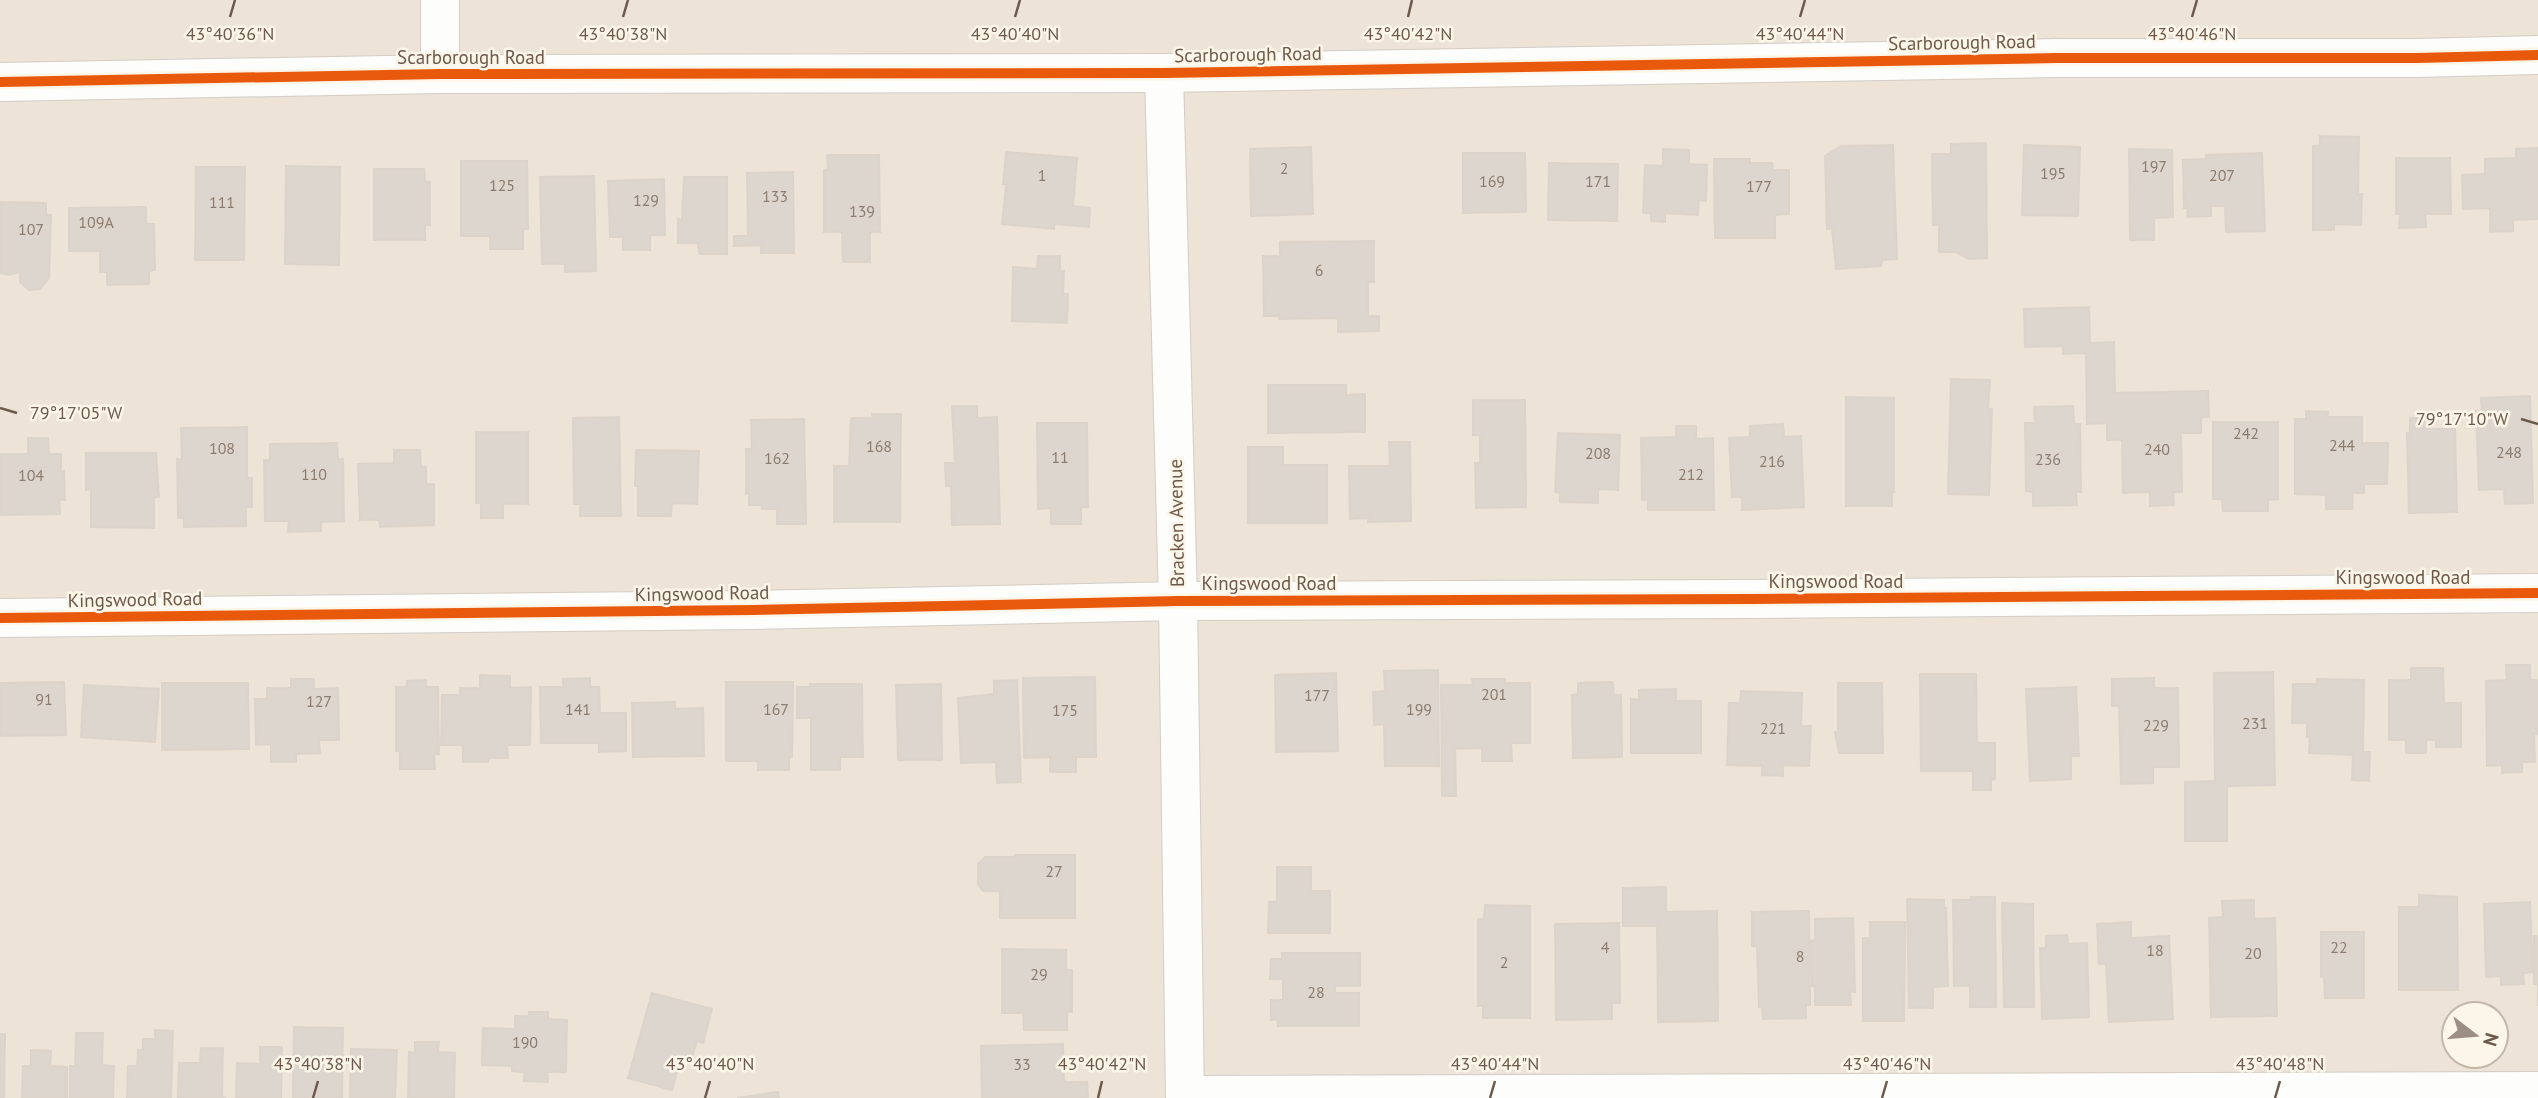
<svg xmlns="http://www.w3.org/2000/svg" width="2538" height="1098" font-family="'PT Sans',sans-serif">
<rect width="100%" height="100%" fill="#f4f0e8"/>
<path fill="#ede3d6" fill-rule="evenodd" d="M0 0H2538V1098H0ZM2454 1014H2496V1056H2454Z"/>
<g fill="#ddd6ce" stroke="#dcd4cb" stroke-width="2">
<polygon points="2320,136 2359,137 2358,194 2362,194 2361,225 2334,224 2334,230 2313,230 2313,146 2320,146"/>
<polygon points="1986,143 1987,258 1969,259 1956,252 1939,252 1939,225 1933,225 1932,154 1951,154 1951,144"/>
<polygon points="1893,145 1897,259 1882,260 1881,266 1836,269 1832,228 1827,229 1825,156 1841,146"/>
<polygon points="2024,145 2080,147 2078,216 2022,215"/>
<polygon points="1311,147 1313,214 1251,216 1250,149"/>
<polygon points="2538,148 2538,219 2513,220 2513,231 2490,232 2490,208 2463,209 2462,175 2485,174 2485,159 2516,158 2516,149"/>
<polygon points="1663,149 1689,150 1689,164 1707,165 1706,201 1699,200 1698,215 1665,213 1665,222 1651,221 1651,213 1643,213 1645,165 1663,166"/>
<polygon points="2129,149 2172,150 2173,217 2154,218 2154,240 2130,240"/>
<polygon points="1006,152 1077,158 1073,206 1090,208 1089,227 1054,224 1054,229 1002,224 1006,184 1003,184"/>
<polygon points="1463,153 1525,153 1526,212 1463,213"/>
<polygon points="2262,153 2265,231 2226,232 2225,206 2211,206 2211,216 2188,217 2187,208 2184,208 2183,160 2206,159 2206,155"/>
<polygon points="827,155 879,155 880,232 870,232 870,262 843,262 842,232 824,232 824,170 828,169"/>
<polygon points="2396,158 2450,158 2451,214 2425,214 2426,227 2399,228 2400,214 2396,214"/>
<polygon points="1714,159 1750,159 1750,163 1772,163 1773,170 1789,170 1789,214 1775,215 1775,238 1715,238"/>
<polygon points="461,161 527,161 528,229 523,229 523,249 490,249 490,236 461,236"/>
<polygon points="1549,163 1618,164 1617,221 1548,220"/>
<polygon points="286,166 340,167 339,265 285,264"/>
<polygon points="196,167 245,167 244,260 195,260"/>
<polygon points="374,169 424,169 425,182 430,182 430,225 425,225 425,240 374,240"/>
<polygon points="793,172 794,253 761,253 761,245 734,246 734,236 748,236 747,173"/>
<polygon points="594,176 596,271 565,272 565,264 542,264 540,177"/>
<polygon points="684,177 727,177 727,254 699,254 698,243 678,243 678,219 682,220"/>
<polygon points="664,179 665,235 650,235 650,250 623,250 623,237 610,237 608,181"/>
<polygon points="0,202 46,203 46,215 51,215 49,278 40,289 29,290 20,282 20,272 9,275 0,273"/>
<polygon points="146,207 146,224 154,224 155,270 149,271 149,284 107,285 107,272 100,272 100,251 69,251 69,208"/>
<polygon points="1374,241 1374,282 1368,282 1368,316 1379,316 1379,331 1338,332 1338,318 1279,319 1279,316 1264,316 1263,256 1280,256 1280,242"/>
<polygon points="1038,256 1060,256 1060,271 1064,271 1063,294 1068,294 1067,323 1012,321 1013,267 1037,269"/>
<polygon points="2089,307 2090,343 2114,342 2115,393 2208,391 2209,417 2201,417 2201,433 2181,433 2182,492 2173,492 2174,505 2150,506 2150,492 2123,493 2122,440 2107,440 2107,423 2087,424 2086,353 2063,354 2063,346 2025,347 2024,309"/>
<polygon points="1951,379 1990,380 1988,409 1992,409 1989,495 1948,494"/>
<polygon points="1268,385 1346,385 1346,395 1365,394 1365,432 1268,433"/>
<polygon points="2530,396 2533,503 2505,504 2504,489 2479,490 2476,411 2482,411 2481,398"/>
<polygon points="1846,397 1894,398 1894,492 1892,492 1892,506 1846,506"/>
<polygon points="1473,400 1525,400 1526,507 1476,508 1475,463 1480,463 1480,435 1473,435"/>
<polygon points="952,406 977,406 977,418 997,417 1000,524 952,525 951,486 946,486 945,463 955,463"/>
<polygon points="2073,406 2074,424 2080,424 2081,492 2076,492 2077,505 2033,506 2033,492 2026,491 2025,423 2035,423 2034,407"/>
<polygon points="2306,411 2328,412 2327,417 2362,417 2362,443 2388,443 2387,484 2364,484 2364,493 2353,493 2352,509 2326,509 2326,495 2295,494 2295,419 2306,419"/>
<polygon points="872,414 901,414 900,522 834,522 834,466 849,466 851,418 873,418"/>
<polygon points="619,417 621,516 580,516 580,504 574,504 573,418"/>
<polygon points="2410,418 2429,418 2429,429 2455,429 2457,512 2409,513 2407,433 2410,433"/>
<polygon points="804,419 806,524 777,524 777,509 762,509 762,505 749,505 749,493 746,494 746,449 752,449 751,420"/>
<polygon points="2213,422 2278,422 2278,499 2268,500 2268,511 2223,511 2222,499 2213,499"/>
<polygon points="1037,423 1087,423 1088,507 1081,507 1081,524 1051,524 1051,508 1038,509"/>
<polygon points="1783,424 1784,437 1801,436 1804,507 1742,510 1742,497 1732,497 1729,438 1750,437 1750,426"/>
<polygon points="1676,426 1696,426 1696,439 1713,438 1714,510 1648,510 1648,500 1642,500 1641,438 1676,437"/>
<polygon points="247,427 247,478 252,478 252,507 246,507 246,526 184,527 184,518 178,518 177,459 182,459 181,428"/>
<polygon points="476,432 528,432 528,504 503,504 503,518 481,518 481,503 476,503"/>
<polygon points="1558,433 1620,435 1618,490 1598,489 1598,503 1560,502 1560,493 1555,492"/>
<polygon points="28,438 48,438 49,454 61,454 61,471 64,471 65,500 59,500 60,514 0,515 1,454 28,454"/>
<polygon points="1389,442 1410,442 1411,521 1368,522 1369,518 1350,519 1349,466 1390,466"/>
<polygon points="337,443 338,459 343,459 344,521 321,522 321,531 288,532 289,521 265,521 264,460 270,460 270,444"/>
<polygon points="1248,447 1283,447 1283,465 1327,465 1327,523 1248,523"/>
<polygon points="394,450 420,450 421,467 426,467 426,484 434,484 434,525 380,527 379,520 360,520 358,464 394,463"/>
<polygon points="636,450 699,451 697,504 672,503 671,516 638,516 638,486 635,486"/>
<polygon points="86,453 156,453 159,497 154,497 154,528 91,527 91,489 86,490"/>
<polygon points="2506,665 2530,665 2530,680 2538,680 2538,734 2534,734 2535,762 2522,762 2522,772 2502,773 2502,765 2487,766 2486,681 2507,680"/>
<polygon points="2411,668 2443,668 2444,703 2461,703 2461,747 2436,747 2436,740 2426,740 2426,753 2406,753 2406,740 2389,740 2389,680 2411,680"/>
<polygon points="1438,670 1439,766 1385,766 1384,724 1374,725 1373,692 1385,691 1384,671"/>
<polygon points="2273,672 2275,785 2227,786 2227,841 2185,841 2185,782 2215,781 2214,673"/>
<polygon points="1336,673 1338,751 1276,752 1275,675"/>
<polygon points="1920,674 1976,674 1977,743 1995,743 1995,779 1991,780 1991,790 1973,790 1973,771 1921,771"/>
<polygon points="480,675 510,676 510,688 531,687 530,745 507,745 508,758 488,758 488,762 463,762 463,745 441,745 442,695 460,695 460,688 480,688"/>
<polygon points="1095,677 1096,757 1076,757 1076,772 1050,772 1050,757 1024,758 1023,678"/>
<polygon points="590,678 590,687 599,687 600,713 626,713 626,751 599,752 599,743 541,743 540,687 563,687 563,679"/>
<polygon points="2154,678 2154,688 2178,688 2179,767 2153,767 2153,783 2121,784 2119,706 2112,706 2112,679"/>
<polygon points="291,679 314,679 314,689 338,688 339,740 319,740 320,753 296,754 296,762 271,762 271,744 256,745 255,699 267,699 267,688 291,688"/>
<polygon points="1472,679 1505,679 1505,683 1530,683 1530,743 1511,743 1512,761 1482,761 1482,748 1455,749 1456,796 1442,796 1441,685 1473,685"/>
<polygon points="2317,679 2364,680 2363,752 2370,752 2369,781 2352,780 2353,755 2309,753 2310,737 2307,737 2307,723 2292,723 2293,684 2317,684"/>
<polygon points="426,680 426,687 438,687 439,754 434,754 435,769 400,769 400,751 396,751 396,687 407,687 407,681"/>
<polygon points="1017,680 1021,782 997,783 996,762 961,763 958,698 994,694 994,681"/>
<polygon points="64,682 66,735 0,736 0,683"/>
<polygon points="726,682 793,682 792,757 789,757 789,770 758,770 758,761 726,761"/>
<polygon points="1613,682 1614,695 1621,695 1622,757 1573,758 1572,695 1578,694 1578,683"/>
<polygon points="162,683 248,683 249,749 162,750"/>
<polygon points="1838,683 1882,683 1883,753 1839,753 1835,732 1838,732"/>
<polygon points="810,684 862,684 863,757 840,757 840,770 811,770 811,718 797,718 797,687 810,687"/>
<polygon points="941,684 942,760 898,760 896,685"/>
<polygon points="84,685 159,689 155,742 81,737"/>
<polygon points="2076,687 2079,756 2071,756 2071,779 2030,781 2026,689"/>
<polygon points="1676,689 1676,701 1701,701 1701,753 1631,753 1631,699 1639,700 1639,690"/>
<polygon points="1741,691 1802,693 1801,726 1811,726 1809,766 1783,765 1783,776 1762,775 1762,766 1727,765 1729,703 1740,703"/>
<polygon points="675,702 675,709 703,708 704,756 633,757 632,703"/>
<polygon points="1015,855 1075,855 1075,918 1000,918 1000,891 983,891 978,884 978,864 985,857 1015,857"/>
<polygon points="1277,867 1311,867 1311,891 1330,891 1330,933 1268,933 1269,902 1277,902"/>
<polygon points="1666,887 1666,912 1717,911 1718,1021 1658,1022 1657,926 1623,926 1623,888"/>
<polygon points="2419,895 2457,897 2458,990 2399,990 2399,907 2419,907"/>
<polygon points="1971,897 1995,897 1996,1007 1970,1007 1970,986 1954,986 1953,900 1971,900"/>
<polygon points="1907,899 1944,900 1944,908 1946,908 1948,986 1933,987 1933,1008 1909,1008"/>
<polygon points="2254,900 2254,919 2275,918 2277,1016 2211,1017 2209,918 2223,917 2222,901"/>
<polygon points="2530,902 2533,972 2523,973 2524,984 2501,985 2501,976 2486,977 2484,904"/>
<polygon points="2002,903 2033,904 2034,1007 2004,1007"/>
<polygon points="1485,905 1530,906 1530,1018 1483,1018 1483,1006 1478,1006 1478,919 1484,919"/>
<polygon points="1809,911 1810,1005 1806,1005 1806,1018 1763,1019 1762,1006 1759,1007 1757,946 1752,946 1752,912"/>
<polygon points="1853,918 1855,992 1850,991 1851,1005 1815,1005 1815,986 1812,986 1811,941 1815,940 1815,919"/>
<polygon points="1870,922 1905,922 1904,1021 1863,1021 1863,938 1870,938"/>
<polygon points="2131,922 2131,938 2169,936 2173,1019 2109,1022 2106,964 2099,964 2097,924"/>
<polygon points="1619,923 1620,1003 1612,1003 1612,1019 1556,1020 1555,924"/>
<polygon points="2321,932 2364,932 2364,998 2325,998 2324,977 2321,977"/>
<polygon points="2067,935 2068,944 2087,943 2089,1017 2042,1019 2040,948 2046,948 2046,936"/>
<polygon points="2534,936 2538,936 2538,1006 2538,984 2534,984"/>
<polygon points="1002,949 1066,950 1066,970 1072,970 1072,1012 1067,1012 1067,1030 1024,1030 1023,1013 1002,1013"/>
<polygon points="1282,953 1360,953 1360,986 1335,986 1335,993 1359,993 1359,1026 1278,1026 1277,1019 1271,1020 1271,1000 1283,1000 1283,979 1270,979 1271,959 1282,959"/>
<polygon points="652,993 712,1009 703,1043 697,1041 692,1057 682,1054 672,1090 628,1078"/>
<polygon points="529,1012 548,1012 548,1019 567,1020 566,1072 547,1072 548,1082 524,1081 524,1072 512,1071 512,1066 482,1065 483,1028 515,1029 515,1016 529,1016"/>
<polygon points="294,1027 343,1028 342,1098 293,1098"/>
<polygon points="155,1030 173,1031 171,1098 127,1098 128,1066 137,1066 138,1050 143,1050 143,1039 155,1039"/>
<polygon points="76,1033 103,1033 102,1065 114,1066 113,1098 70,1098 70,1066 75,1066"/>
<polygon points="0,1034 5,1034 4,1098 0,1098"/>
<polygon points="415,1042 439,1042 438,1052 455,1053 454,1098 408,1098 409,1052 415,1053"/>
<polygon points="1063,1044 1064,1082 1087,1082 1088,1098 982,1098 981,1046"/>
<polygon points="260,1047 282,1047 281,1098 236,1098 237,1063 260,1064"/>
<polygon points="201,1048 223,1048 222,1097 226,1098 178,1098 179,1063 200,1063"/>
<polygon points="351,1049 397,1050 395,1098 350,1098"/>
<polygon points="31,1050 51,1051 50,1066 67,1067 67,1098 22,1098 23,1066 31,1066"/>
<polygon points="778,1092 779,1098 737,1098"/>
</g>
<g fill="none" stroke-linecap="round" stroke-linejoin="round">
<g stroke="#d3cdc6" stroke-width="40">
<g id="minor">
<polyline points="440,0 440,74"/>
<polyline points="1164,73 1178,601 1185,1098"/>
<polyline points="0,82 440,74 1164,73 2057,58 2417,58 2538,55"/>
<polyline points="0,618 753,610 1178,601 1751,599 2538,593"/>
<polyline points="1185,1095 2538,1091"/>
</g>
</g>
<use href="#minor" stroke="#fdfdfc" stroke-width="38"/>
<g stroke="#fcf6e8" stroke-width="15">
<g id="cycleway">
<polyline points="0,82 440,74 1164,73 2057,58 2417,58 2538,55"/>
<polyline points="0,618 753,610 1178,601 1751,599 2538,593"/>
</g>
</g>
<use href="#cycleway" stroke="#e8590c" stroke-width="10"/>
</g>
<path fill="none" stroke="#6e5a4c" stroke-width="2.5" d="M230 17 235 0M623 17 628 0M1015 17 1020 0M1408 17 1412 0M1800 17 1805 0M2192 17 2197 0M0 408 17 413M2521 419 2538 424M313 1098 318 1081M705 1098 710 1081M1098 1098 1102 1081M1490 1098 1495 1081M1882 1098 1887 1081M2275 1098 2280 1081"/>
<g text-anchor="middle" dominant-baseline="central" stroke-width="5" stroke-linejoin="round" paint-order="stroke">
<g font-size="16" fill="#8c7c6f">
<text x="2154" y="166">197</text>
<text x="1284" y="168">2</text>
<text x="2053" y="173">195</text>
<text x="1042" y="175">1</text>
<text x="2222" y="175">207</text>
<text x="1492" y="181">169</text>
<text x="1598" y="181">171</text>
<text x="502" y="185">125</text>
<text x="1759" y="186">177</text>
<text x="775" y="196">133</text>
<text x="646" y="200">129</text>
<text x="222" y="202">111</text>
<text x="862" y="211">139</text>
<text x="96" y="222">109A</text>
<text x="31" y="229">107</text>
<text x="1319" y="270">6</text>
<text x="2246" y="433">242</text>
<text x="2342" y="445">244</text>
<text x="879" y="446">168</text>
<text x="222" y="448">108</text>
<text x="2157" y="449">240</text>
<text x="2509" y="452">248</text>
<text x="1598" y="453">208</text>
<text x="1060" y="457">11</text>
<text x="777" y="458">162</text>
<text x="2048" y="459">236</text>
<text x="1772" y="461">216</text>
<text x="314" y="474">110</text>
<text x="1691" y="474">212</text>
<text x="31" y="475">104</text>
<text x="1494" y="694">201</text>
<text x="1317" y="695">177</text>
<text x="44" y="699">91</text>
<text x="319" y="701">127</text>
<text x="578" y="709">141</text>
<text x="776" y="709">167</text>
<text x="1419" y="709">199</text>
<text x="1065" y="710">175</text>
<text x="2255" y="723">231</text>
<text x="2156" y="725">229</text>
<text x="1773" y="728">221</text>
<text x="1054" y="871">27</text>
<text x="1605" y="947">4</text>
<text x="2339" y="947">22</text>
<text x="2155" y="950">18</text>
<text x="2253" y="953">20</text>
<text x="1800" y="956">8</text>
<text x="1504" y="962">2</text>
<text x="1039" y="974">29</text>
<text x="1316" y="992">28</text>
<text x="525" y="1042">190</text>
<text x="1022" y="1064">33</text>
</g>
<g font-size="19" fill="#6e5a4c" stroke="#fcf6e8">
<text transform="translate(1962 42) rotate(-1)">Scarborough Road</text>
<text transform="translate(1248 54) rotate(-1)">Scarborough Road</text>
<text x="471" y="57">Scarborough Road</text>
<text transform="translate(1176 523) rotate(-91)">Bracken Avenue</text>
<text x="2403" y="577">Kingswood Road</text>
<text x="1836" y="581">Kingswood Road</text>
<text x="1269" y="583">Kingswood Road</text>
<text transform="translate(702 593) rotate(-1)">Kingswood Road</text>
<text transform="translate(135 599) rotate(-1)">Kingswood Road</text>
</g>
</g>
<g font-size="18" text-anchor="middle" fill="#6e5a4c" stroke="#fcf6e8" stroke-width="5" stroke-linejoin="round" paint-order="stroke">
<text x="230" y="40">43°40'36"N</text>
<text x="623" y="40">43°40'38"N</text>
<text x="1015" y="40">43°40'40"N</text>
<text x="1408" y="40">43°40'42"N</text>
<text x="1800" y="40">43°40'44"N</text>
<text x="2192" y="40">43°40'46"N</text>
<text x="76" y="419">79°17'05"W</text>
<text x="2462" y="425">79°17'10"W</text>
<text x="318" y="1070">43°40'38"N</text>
<text x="710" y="1070">43°40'40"N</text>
<text x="1102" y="1070">43°40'42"N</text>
<text x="1495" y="1070">43°40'44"N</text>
<text x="1887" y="1070">43°40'46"N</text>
<text x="2280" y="1070">43°40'48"N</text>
</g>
<g transform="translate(2475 1035) rotate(106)"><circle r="33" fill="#fcf6e8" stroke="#c3b8aa" stroke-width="2"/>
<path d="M0-5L12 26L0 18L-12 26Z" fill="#9d8e83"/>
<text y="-10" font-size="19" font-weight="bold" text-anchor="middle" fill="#6e5a4c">N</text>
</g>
</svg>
